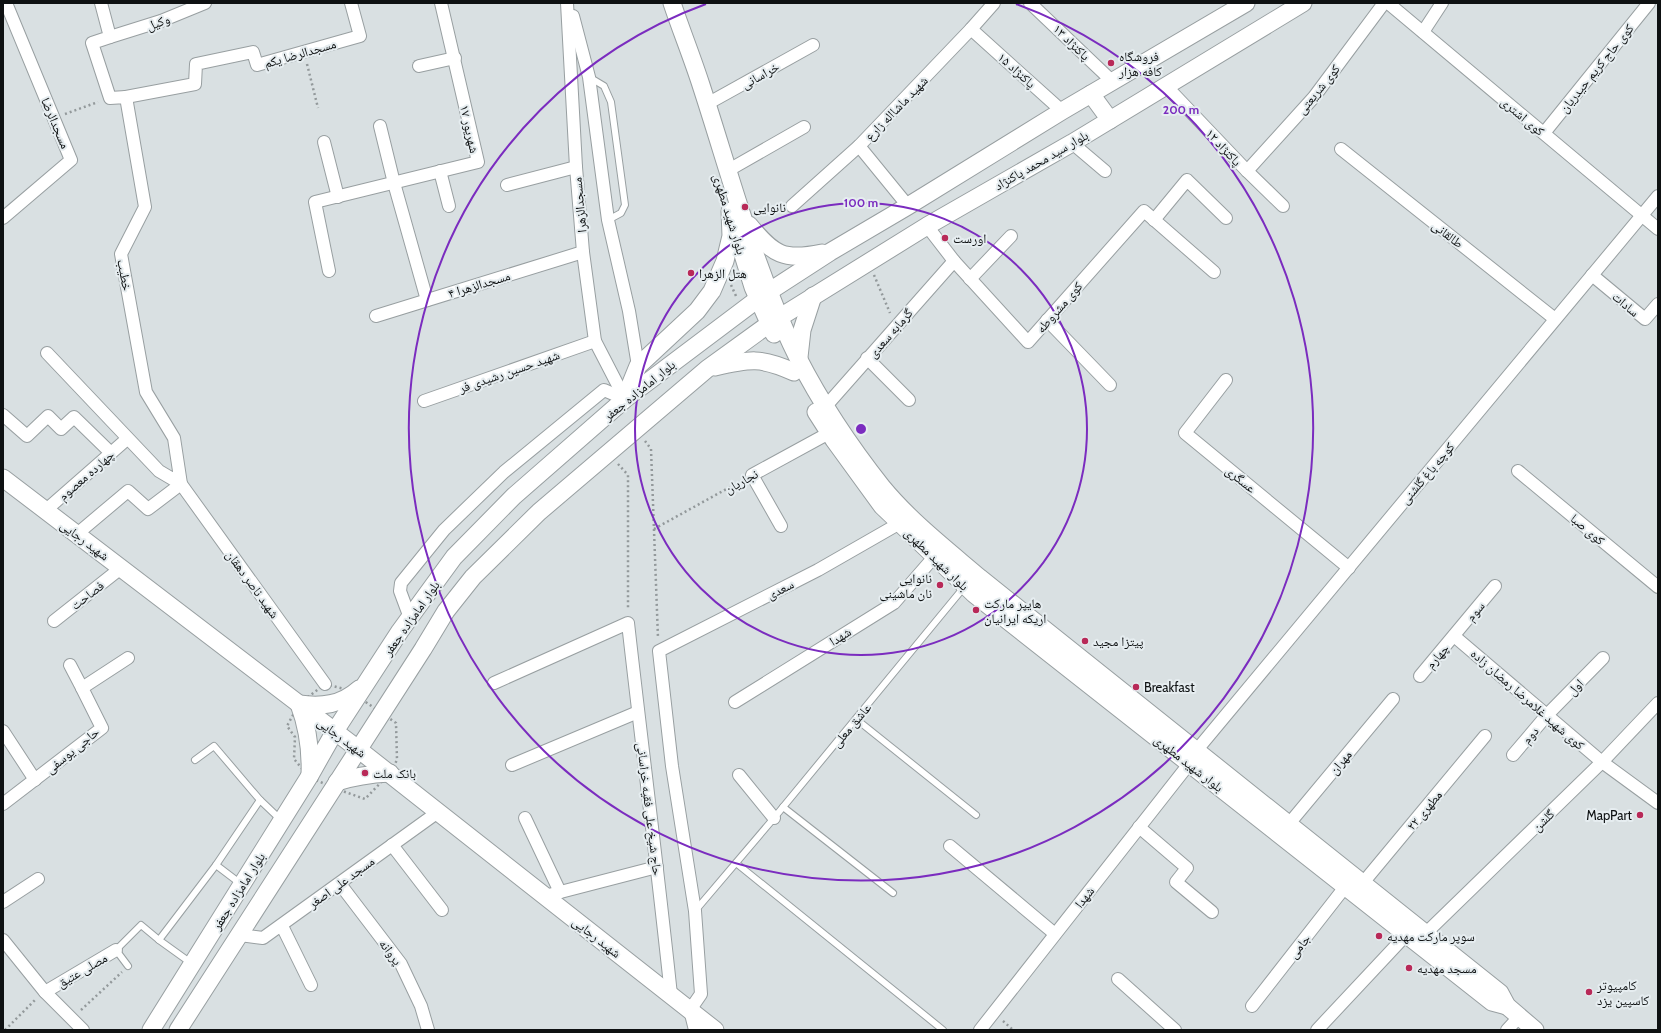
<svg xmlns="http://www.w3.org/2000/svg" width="1661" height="1033" font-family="Cabin,'Noto Naskh Arabic',sans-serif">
<rect width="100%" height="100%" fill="#d9e0e2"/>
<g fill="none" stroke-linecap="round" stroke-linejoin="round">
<g stroke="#989fa1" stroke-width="8">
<g id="service">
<polyline points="589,77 604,86 611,102 625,205 621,213 608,220"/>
<polyline points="856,719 976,815"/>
<polyline points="195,760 214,746 260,800"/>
<polyline points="783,807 893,893"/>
<polyline points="736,863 943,1030"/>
<polyline points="216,865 241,884"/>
<polyline points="695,911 774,818 965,586"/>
<polyline points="191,963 159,940 216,865 260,800 281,820"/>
<polyline points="128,966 116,950 141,925 159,940"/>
</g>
</g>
<g stroke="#989fa1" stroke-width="14">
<g id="minor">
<polyline points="567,3 576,167 583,252 595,341 625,399"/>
<polyline points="1030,3 1113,82"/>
<polyline points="1388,3 1658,229"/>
<polyline points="573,16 589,77 608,220 629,311 638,366"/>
<polyline points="971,29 1062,111"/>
<polyline points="1423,32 1442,3"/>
<polyline points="110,37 161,21 205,3"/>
<polyline points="419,66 455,58"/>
<polyline points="1166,86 1247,171 1283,206"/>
<polyline points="126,97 195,84 196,64 253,52 257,65 360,36 351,3"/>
<polyline points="707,104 813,45"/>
<polyline points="380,126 394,183 427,300"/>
<polyline points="1544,133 1649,3"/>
<polyline points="324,142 338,197"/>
<polyline points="1072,143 1105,171"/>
<polyline points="859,146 908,206"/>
<polyline points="1341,149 1555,319"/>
<polyline points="440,171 449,206"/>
<polyline points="727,171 804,127"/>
<polyline points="1247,171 1314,97 1384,3"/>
<polyline points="507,185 576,167"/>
<polyline points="792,206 859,146 971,29 994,3"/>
<polyline points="3,218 71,160 6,3"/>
<polyline points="1154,220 1187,180 1226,218"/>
<polyline points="927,226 954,261 1028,342 1144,211 1214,272"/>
<polyline points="329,271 315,202 478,162 441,3"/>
<polyline points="1592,275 1645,319 1658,304"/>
<polyline points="970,279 1011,236"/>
<polyline points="376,316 583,252"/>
<polyline points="1047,320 1110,385"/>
<polyline points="47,353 159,471 181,484 174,438 146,392 121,254 145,207 126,97 110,98 92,43 110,37 101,3"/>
<polyline points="867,358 909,400"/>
<polyline points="1226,380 1185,433 1349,568"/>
<polyline points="424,401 595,341"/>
<polyline points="826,406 954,261"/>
<polyline points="3,415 27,436 48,416 61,429 74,417 111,453"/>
<polyline points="1518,471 1658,587"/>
<polyline points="46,510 127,439"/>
<polyline points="781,526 752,475 829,433"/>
<polyline points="77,534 128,491 148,509 181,484 325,684"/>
<polyline points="410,618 400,591 401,583 444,530 504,472 604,390 625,399"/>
<polyline points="54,621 121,568"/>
<polyline points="1454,636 1602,762 1658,803"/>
<polyline points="70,665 82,688"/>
<polyline points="1420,676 1495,586"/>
<path d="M494 683 628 623C642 747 658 871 671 995"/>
<polyline points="735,702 894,603 934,557"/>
<polyline points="3,731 35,780"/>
<polyline points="1196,751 1658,196"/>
<polyline points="1513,755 1547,715 1603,658"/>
<polyline points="512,765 638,712"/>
<polyline points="739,775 774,818"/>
<polyline points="3,804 102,728 82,688 128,658"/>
<polyline points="525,818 560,892"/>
<polyline points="1288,825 1393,699"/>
<polyline points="1139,827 1187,868 1176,882 1212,912"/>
<polyline points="392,845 442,910"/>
<polyline points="950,846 1055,934"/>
<polyline points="340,884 401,964 421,1006 428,1030"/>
<polyline points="1362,884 1485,736"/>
<polyline points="545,896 657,867"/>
<polyline points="3,902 38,879"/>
<polyline points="282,926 311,985"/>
<polyline points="1425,934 1602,762 1658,703"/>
<polyline points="240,935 263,938 438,812"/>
<polyline points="3,940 45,992 83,1030"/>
<polyline points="1118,979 1175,1030"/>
<polyline points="45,992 116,950"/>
<polyline points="1252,1006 1345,887"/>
<polyline points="695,1030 690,1010 701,994 695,911 672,766 659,651 818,570 900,523"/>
<polyline points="980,1030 1189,764"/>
<polyline points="1317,1030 1406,935"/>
<polyline points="1507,1030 1519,1017"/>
</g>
</g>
<g stroke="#989fa1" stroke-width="19">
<g id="secondary">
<path d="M672 3C681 30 692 57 701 85 731 177 755 271 798 358 820 401 852 449 882 487 910 521 946 549 980 578L1500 993 1507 1006 1535 1030"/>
<polyline points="1091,94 1110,120"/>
<path d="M749 225C774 255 783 261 822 253"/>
<polyline points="736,232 753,287 774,334"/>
<polyline points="799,357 802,330 813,296"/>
<path d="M715 367C750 359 761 357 794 372"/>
<polyline points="625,398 638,366 697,311 712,291 725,261 731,236 730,211"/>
<polyline points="816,412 834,440 882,506 974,594 1492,1002 1507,1006"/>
<polyline points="3,478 358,749 715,1030"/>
<path d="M310 775C311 749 308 728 299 704 322 707 341 705 359 689"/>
<path d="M337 782C355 776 371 774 390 773"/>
<polyline points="151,1030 309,777 335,731 400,631 454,557 514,496 625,399 759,298 830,252 908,206 1062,111 1246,3"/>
<polyline points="178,1030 423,649 446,611 473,577 539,512 707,369 769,324 927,226 1072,143 1303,3"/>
</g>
</g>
<g stroke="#93999b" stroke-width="2.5" stroke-dasharray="2 3" stroke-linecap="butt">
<polyline points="307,64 318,108"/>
<polyline points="65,114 98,102"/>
<polyline points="759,213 780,209"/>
<polyline points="874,275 890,313"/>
<polyline points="731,285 736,296"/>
<polyline points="645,441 651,449 658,638"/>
<polyline points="618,464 628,475 628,610"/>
<polyline points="654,529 741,481"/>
<polygon points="325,684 344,689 357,696 396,723 397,760 390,773 365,799 334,788 309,777 294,759 295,737 287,726 299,704"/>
<polyline points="81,1010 122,972"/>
<polyline points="1003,1021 1013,1030"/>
<polyline points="5,1030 35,1000"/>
</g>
<use href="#service" stroke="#fff" stroke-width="6"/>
<use href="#minor" stroke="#fff" stroke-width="12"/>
<use href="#secondary" stroke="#fff" stroke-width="17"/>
</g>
<g fill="none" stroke="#7b2cbf" stroke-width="2">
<circle cx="861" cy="429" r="226"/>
<path d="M1016 4A452 452 0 1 1 706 4"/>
</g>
<g fill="#b82958" stroke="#e6edf0" stroke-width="1.5">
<circle cx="1111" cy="63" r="4"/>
<circle cx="745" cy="207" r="4"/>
<circle cx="945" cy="238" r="4"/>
<circle cx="691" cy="273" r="4"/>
<circle cx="940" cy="585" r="4"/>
<circle cx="976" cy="610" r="4"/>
<circle cx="1085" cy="641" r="4"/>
<circle cx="1136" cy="687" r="4"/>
<circle cx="365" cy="773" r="4"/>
<circle cx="1640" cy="815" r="4"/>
<circle cx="1379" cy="936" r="4"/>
<circle cx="1409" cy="968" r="4"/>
<circle cx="1589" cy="992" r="4"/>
</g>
<g text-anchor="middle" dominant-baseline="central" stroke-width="4" stroke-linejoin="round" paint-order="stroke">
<g font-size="13" fill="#0e1112" stroke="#e6edf0">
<text transform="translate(158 22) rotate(-20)">وکیل</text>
<text transform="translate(1072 42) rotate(44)">پاکنژاد ۱۳</text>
<text transform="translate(300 53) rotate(-16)">مسجدالرضا یکم</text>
<text transform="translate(1596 68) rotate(-51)">کوی حاج کریم حیدریان</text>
<text transform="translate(1017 70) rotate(42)">پاکنژاد ۱۵</text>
<text transform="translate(760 75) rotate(-29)">خراسانی</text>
<text transform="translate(1318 89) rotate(-51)">کوی شریعتی</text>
<text transform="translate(896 108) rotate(-46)">شهید ماشااله زارع</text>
<text transform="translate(1523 116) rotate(40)">کوی اشتری</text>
<text transform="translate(56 123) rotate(67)">مسجدالرضا</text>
<text transform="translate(470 129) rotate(78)">۱۷ شهریور</text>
<text transform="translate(1224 147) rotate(47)">پاکنژاد ۱۲</text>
<text transform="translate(1041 160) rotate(-30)">بلوار سید محمد پاکنژاد</text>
<text transform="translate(579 205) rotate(-95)">مسجدالزهرا</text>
<text transform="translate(730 214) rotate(73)">بلوار شهید مطهری</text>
<text transform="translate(1448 234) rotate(38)">طالقانی</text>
<text transform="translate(125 275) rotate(80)">خطیب</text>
<text transform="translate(479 284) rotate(-17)">مسجدالزهرا ۴</text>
<text transform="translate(1626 304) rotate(40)">سادات</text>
<text transform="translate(1059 307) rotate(-49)">کوی مشروطه</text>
<text transform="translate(890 333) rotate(-49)">گرمابه سعدی</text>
<text transform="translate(509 371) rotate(-19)">شهید حسین رشیدی فر</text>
<text transform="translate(639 390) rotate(-39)">بلوار امامزاده جعفر</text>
<text transform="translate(1427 473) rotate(-50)">کوچه باغ گلشنی</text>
<text transform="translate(86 475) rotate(-41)">چهارده معصوم</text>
<text transform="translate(1241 479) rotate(39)">عسگری</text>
<text transform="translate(741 481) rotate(-29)">نجاریان</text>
<text transform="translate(1588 529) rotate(40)">کوی صبا</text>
<text transform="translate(85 540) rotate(37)">شهید رجایی</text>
<text transform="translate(937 559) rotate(44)">بلوار شهید مطهری</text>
<text transform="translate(253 584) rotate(54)">شهید ناصر دهقان</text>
<text transform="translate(780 589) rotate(-27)">سعدی</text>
<text transform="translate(87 595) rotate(-38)">فصاحت</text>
<text transform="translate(1475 611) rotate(-50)">سوم</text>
<text transform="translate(411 618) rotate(-55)">بلوار امامزاده جعفر</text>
<text transform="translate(840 636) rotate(-32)">شهدا</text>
<text transform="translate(1437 656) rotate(-49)">چهارم</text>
<text transform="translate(1575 687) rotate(-46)">اول</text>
<text transform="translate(1528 699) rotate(41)">کوی شهید غلامرضا رمضان زاده</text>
<text transform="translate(851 725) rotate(-50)">عاشق معلی</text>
<text transform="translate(1530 735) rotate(-50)">دوم</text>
<text transform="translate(342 737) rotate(37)">شهید رجایی</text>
<text transform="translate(72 750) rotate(-39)">حاجی یوسفی</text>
<text transform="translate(1340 762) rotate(-50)">مهران</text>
<text transform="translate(1189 763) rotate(38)">بلوار شهید مطهری</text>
<text transform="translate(650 809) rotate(83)">حاج شیخ علی فقیه خراسانی</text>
<text transform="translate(1424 810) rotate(-50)">مطهری ۲۲</text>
<text transform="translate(1543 820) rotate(-44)">گلشن</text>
<text transform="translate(341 882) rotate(-36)">مسجد علی اصغر</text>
<text transform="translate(238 891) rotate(-58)">بلوار امامزاده جعفر</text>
<text transform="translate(1084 897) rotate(-52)">شهدا</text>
<text transform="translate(597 937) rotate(38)">شهید رجایی</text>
<text transform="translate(1299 946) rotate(-52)">جامی</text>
<text transform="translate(391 952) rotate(54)">پروانه</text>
<text transform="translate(82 970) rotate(-30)">مصلی عتیق</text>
</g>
<g font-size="13" fill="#0e1112" stroke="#e6edf0" text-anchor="start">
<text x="1119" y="56">فروشگاه<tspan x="1119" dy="15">کافه هزار</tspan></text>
<text x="753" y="207">نانوایی</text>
<text x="953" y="238">اورست</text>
<text x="699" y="273">هتل الزهرا</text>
<text x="932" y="578" text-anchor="end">نانوایی<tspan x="932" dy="15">نان ماشینی</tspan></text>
<text x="984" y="603">هایپر مارکت<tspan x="984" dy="15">اریکه ایرانیان</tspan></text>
<text x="1093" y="641">پیتزا مجید</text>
<text x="1144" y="687">Breakfast</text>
<text x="373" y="773">بانک ملت</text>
<text x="1632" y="815" text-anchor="end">MapPart</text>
<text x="1387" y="936">سوپر مارکت مهدیه</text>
<text x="1417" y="968">مسجد مهدیه</text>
<text x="1597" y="985">کامپیوتر<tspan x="1597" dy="15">کاسپین یزد</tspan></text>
</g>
</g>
<circle cx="861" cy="429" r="6" fill="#7b2cbf" stroke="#e6edf0" stroke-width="2"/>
<g font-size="12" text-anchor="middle" font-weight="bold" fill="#7b2cbf" stroke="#e6edf0" stroke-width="4" stroke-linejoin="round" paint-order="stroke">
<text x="1181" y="114">200 m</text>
<text x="861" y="207">100 m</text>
</g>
<rect width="1661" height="1033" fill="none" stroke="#0e1112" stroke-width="8"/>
</svg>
